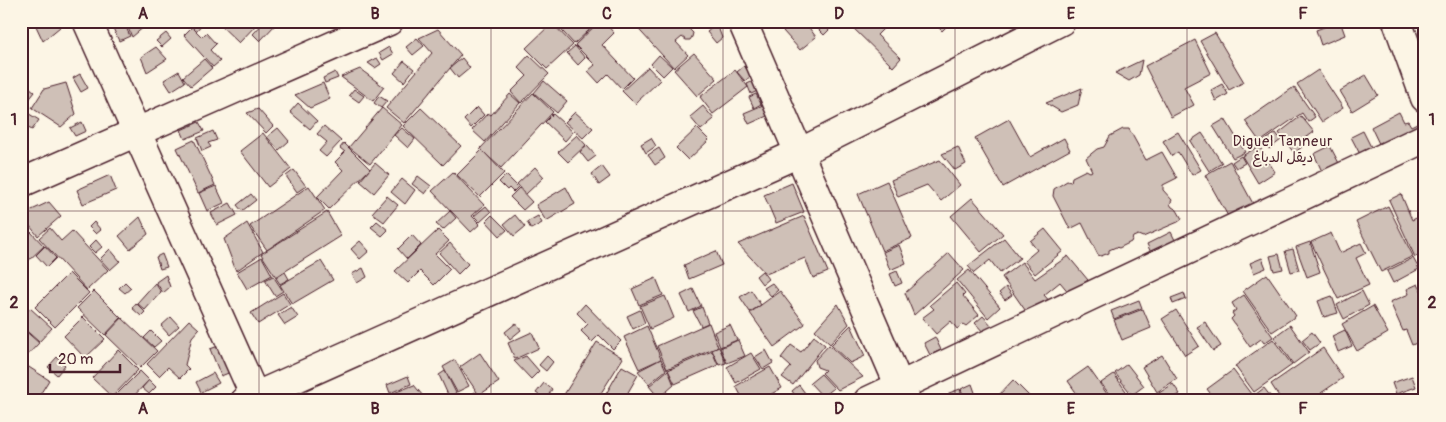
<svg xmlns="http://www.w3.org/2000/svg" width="1446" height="422" font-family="Pangolin,'Playpen Sans Arabic',sans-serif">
<rect width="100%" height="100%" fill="#fcf5e5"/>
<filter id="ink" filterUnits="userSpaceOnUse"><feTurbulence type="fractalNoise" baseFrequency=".02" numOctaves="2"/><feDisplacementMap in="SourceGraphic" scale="10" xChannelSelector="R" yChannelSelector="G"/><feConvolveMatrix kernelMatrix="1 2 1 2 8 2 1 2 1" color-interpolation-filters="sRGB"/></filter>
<g filter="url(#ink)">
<g fill="#cfc0b7" stroke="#4a1f2b">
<polygon points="42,21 57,21 60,27 43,41 36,26"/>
<polygon points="123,21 130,36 119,41 112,26"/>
<polygon points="125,21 151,21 132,37"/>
<polygon points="186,21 205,21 196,31"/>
<polygon points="216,21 256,21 258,23 239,43"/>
<polygon points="265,21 273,21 276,24 260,41 253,34"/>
<polygon points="553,21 599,21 574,44"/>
<polygon points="600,21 603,21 614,33 602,45 633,78 622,89 608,74 599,83 588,71 595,65 575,45"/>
<polygon points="631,21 692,21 686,26 693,33 692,37 690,40 686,40 682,37 676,42 688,55 674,68"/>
<polygon points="794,21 804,21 816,37 800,50 783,31"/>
<polygon points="810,21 838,21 824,35"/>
<polygon points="846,21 886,21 888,24 877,35 901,58 893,67"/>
<polygon points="932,21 952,21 942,31"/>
<polygon points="1340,21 1345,35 1321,45 1316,30"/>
<polygon points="552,23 573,45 547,69 526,48"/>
<polygon points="717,24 722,38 716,43 707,32"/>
<polygon points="192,27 202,37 206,33 216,44 210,50 220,61 213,67 184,35"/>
<polygon points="438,29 461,55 404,123 386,108 432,53 419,38"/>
<polygon points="166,33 171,39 162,47 156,41"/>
<polygon points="1215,33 1244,82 1229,90 1200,41"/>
<polygon points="417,38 424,46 413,55 406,47"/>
<polygon points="1195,40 1211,73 1184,87 1194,105 1171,117 1145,66"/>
<polygon points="575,46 585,58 578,65 567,53"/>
<polygon points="156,47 167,59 147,72 141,57"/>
<polygon points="389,47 393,54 383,60 379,53"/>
<polygon points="694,53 717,79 697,96 674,70"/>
<polygon points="529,55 549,74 521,103 511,92 527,76 518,67"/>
<polygon points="659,55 672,67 663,76 651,64"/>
<polygon points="377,58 381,64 375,68 368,63"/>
<polygon points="462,58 470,68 458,78 450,68"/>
<polygon points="204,59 212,68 191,86 183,77"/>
<polygon points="1142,60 1139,75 1129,81 1115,73"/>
<polygon points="404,61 414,69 404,82 394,73"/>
<polygon points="744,66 752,75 745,81 737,72"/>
<polygon points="648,67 660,80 635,104 622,91"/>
<polygon points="360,69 384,87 373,101 341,77"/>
<polygon points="735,70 748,87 713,114 700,97"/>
<polygon points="1318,70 1343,108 1322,122 1297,84"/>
<polygon points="179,71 185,82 171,91 164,80"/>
<polygon points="335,72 338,78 325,83 323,78"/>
<polygon points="80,74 88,88 81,92 73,78"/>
<polygon points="1366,75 1378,95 1352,111 1340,91"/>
<polygon points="758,79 762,89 751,94 747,84"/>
<polygon points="21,80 35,92 23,107 21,105"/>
<polygon points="544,81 567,101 557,113 534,93"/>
<polygon points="66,83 76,114 61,127 32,108 44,89"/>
<polygon points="323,83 330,99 310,108 295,95"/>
<polygon points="1222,84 1228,94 1216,101 1211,90"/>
<polygon points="1294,87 1315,117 1308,122 1302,113 1260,142 1245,121"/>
<polygon points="1082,88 1078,105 1061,112 1046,103"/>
<polygon points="354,89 364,96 359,102 349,95"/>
<polygon points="533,93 553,112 501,168 480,149"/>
<polygon points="510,94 520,103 485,142 472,130 488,113 491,115"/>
<polygon points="756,94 761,104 754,108 749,97"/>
<polygon points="379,96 387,101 381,108 374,103"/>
<polygon points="298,103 317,121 310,129 290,112"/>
<polygon points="763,105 767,116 749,124 744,113"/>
<polygon points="703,106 714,119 701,130 690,117"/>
<polygon points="477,107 484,115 471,128 464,120"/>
<polygon points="382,108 402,125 370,164 349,147"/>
<polygon points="421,108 461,146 443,165 403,126"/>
<polygon points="21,109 39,120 32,130 21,124"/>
<polygon points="258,109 273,126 266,133 247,113"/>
<polygon points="575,112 593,128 583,138 565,122"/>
<polygon points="1399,112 1404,122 1408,121 1411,126 1417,123 1422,133 1383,152 1371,127"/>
<polygon points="553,114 573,132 565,141 545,122"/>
<polygon points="1301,116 1314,132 1303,140 1306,144 1294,153 1279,133"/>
<polygon points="1009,119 1030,157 1064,138 1070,150 1003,187 975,138"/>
<polygon points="1225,119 1245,152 1233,158 1213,126"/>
<polygon points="82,122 86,131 75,136 70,128"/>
<polygon points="199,122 204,131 185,139 181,130"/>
<polygon points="324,126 341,141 326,157 319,151 327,142 317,134"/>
<polygon points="278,128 289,141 279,150 267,137"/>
<polygon points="402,128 415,139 408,148 394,135"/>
<polygon points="697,128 709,140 688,160 676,148"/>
<polygon points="1123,129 1129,129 1146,160 1162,152 1177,178 1163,185 1163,190 1172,200 1170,204 1172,207 1177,210 1182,219 1178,222 1143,237 1138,235 1133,237 1131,242 1119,248 1116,247 1109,250 1109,253 1101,256 1098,255 1082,223 1070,229 1053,196 1054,189 1067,181 1071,182 1072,177 1086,170 1090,172 1092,171 1086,158 1097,149 1104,147 1110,136"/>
<polygon points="213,131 217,140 208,143 211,147 202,151 197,138"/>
<polygon points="1363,131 1374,153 1362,158 1351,137"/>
<polygon points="1178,132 1201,170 1192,175 1178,152 1172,156 1163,141"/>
<polygon points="263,133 291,169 268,187 240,151"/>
<polygon points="1202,133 1222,163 1209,171 1190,141"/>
<polygon points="1276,133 1281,140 1269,149 1264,141"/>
<polygon points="577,135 586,145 568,162 558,152"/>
<polygon points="651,138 656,146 646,153 641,144"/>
<polygon points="194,140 215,185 198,193 177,148"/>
<polygon points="344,143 370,169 329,209 317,197 343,170 335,162 345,152 340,148"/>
<polygon points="587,146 596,156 588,162 580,152"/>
<polygon points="1259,146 1275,172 1258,183 1242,156"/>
<polygon points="1330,146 1342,169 1325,178 1314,154"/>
<polygon points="958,147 966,164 955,170 942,154"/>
<polygon points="659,148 665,158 655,165 648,155"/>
<polygon points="482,150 504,173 480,197 457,175"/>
<polygon points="1241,156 1245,163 1236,168 1232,162"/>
<polygon points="940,160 960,185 941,201 927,185 898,197 891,180"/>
<polygon points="1230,161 1257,211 1233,225 1205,175"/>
<polygon points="375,163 389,175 374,193 360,181"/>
<polygon points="602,166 610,177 599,185 592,174"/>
<polygon points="535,167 544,177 526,194 517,184"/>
<polygon points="294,170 306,186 297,192 286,176"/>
<polygon points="453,172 484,205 472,216 480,224 471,232 432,191"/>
<polygon points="110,175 116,190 83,204 77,190"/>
<polygon points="506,175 518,187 513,192 509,188 507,190 499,182"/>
<polygon points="418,176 431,186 425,194 412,184"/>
<polygon points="402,179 415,190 405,204 391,192"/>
<polygon points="887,181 912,238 882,251 858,194"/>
<polygon points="792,183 804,212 776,223 764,195"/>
<polygon points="216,186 224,203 207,211 199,193"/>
<polygon points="309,186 325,210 267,250 250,226"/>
<polygon points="566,187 575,204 546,221 536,205"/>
<polygon points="519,188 532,202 523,210 510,197"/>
<polygon points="251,194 256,200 242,211 237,205"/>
<polygon points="1401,194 1412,220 1421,216 1425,209 1425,253 1415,257 1389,200"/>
<polygon points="387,196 398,205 384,222 372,213"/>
<polygon points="972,198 1003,234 981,252 951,216"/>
<polygon points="49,202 61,216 38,236 21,215"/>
<polygon points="230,203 237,215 217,225 211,213"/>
<polygon points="486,206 491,212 480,222 474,216"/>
<polygon points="1388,206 1413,256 1381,272 1356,222"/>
<polygon points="450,211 456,218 443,230 436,224"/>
<polygon points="327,212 341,236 276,277 261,254"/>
<polygon points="492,215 507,230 500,236 486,221"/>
<polygon points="515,215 525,227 514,236 504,224"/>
<polygon points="538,216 542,223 531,229 527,222"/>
<polygon points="804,216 828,272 813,278 805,258 766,274 738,244"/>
<polygon points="140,217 148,234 130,249 119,236"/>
<polygon points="377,221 388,230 382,236 371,227"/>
<polygon points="94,222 101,230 96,234 89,227"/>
<polygon points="247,223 263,252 236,271 224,239"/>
<polygon points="50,228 61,241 72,231 108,270 87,290 39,238"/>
<polygon points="1045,229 1063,251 1035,274 1024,261 1037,250 1030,241"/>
<polygon points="438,230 449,241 435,254 450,269 434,285 420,271 408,283 395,271"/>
<polygon points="31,232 44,246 27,262 21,255 21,242"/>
<polygon points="1171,232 1177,244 1153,257 1147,244"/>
<polygon points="1331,233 1340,253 1361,243 1366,253 1356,258 1369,285 1338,299 1311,242"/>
<polygon points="412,235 421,245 407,259 398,249"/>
<polygon points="1004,238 1020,258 1000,273 990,260 974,273 968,266"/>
<polygon points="96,240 102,247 95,253 89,247"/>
<polygon points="360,241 369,251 360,259 351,249"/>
<polygon points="1310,242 1320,272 1307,277 1296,247"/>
<polygon points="450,243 468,264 458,274 439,253"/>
<polygon points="899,245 906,263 890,270 883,252"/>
<polygon points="45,246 56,258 47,267 36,255"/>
<polygon points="110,249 120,261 110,270 100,259"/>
<polygon points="1293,249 1299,270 1291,272 1285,251"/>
<polygon points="716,251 722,265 689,279 684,265"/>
<polygon points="949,253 964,270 914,315 905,293"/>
<polygon points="162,254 167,267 160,269 156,257"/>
<polygon points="1279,254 1283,269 1274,271 1270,256"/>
<polygon points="1068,256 1088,280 1070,294 1060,282 1044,295 1053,305 1032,320 1002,277 1022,262 1035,279"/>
<polygon points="262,257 272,275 247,289 237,272"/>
<polygon points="1262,258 1266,268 1254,273 1250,263"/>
<polygon points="1413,258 1419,269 1393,283 1387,271"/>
<polygon points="321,261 333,280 292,304 280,285"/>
<polygon points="363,268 367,277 357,283 352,274"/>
<polygon points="969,270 1000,307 988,318 957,280"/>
<polygon points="762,271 768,279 762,284 756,276"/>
<polygon points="897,271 902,283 895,286 890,274"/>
<polygon points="285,272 289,279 280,284 276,278"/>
<polygon points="69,273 89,293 55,327 35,307"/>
<polygon points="1267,274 1296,316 1272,332 1243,291"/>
<polygon points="166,275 170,287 163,293 156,282"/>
<polygon points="273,276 283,291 275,296 265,280"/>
<polygon points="656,278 663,295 639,305 632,289"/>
<polygon points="125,282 131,288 125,293 119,288"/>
<polygon points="155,283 161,292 145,310 137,303"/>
<polygon points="772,283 778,290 771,296 764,288"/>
<polygon points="956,283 965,294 963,296 979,315 966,326 963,324 957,329 951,321 936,334 922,318 934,309 930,305"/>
<polygon points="1418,284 1425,299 1425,339 1412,345 1406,330 1403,331 1390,302 1409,294 1407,289"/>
<polygon points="1006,287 1012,295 1005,300 999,293"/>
<polygon points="693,289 701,306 689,312 681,295"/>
<polygon points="751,290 761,305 750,312 740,297"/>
<polygon points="94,291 121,318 105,335 77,308"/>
<polygon points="780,291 805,324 774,347 750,313"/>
<polygon points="1362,291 1369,305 1344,319 1337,305"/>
<polygon points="283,293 290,304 258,324 251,313"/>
<polygon points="1184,293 1186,299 1173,304 1171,298"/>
<polygon points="1244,295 1273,337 1264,343 1261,339 1250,347 1231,319 1234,316 1232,313 1236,310 1232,303"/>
<polygon points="665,296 674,318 650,329 640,306"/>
<polygon points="1332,296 1338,313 1324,317 1318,301"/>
<polygon points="1139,300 1142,308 1114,319 1111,311"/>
<polygon points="136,303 145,312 141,316 132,308"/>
<polygon points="585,304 621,341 613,349 599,335 592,342 581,331 588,324 577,313"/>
<polygon points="838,304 849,324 830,344 815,330"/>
<polygon points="1373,306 1388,333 1357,351 1342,324"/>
<polygon points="291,307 298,317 285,325 278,315"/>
<polygon points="702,307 708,323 701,326 693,311"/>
<polygon points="30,308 52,328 39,342 21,326 21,318"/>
<polygon points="1143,309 1151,328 1122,340 1114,320"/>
<polygon points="640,310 645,323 633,329 627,316"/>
<polygon points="1176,310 1199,346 1185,355 1162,319"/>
<polygon points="983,316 993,327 985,334 975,323"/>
<polygon points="83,317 105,339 85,358 64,336"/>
<polygon points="171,317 179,326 169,335 161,326"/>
<polygon points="122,318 157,351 140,368 106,335"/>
<polygon points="189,320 199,329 192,337 185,365 189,369 180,378 168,367 159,376 147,364"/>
<polygon points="1205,322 1221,346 1213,351 1197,327"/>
<polygon points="516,323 521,330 510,339 505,332"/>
<polygon points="709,323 718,347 667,369 657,346"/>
<polygon points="730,325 737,340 720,347 714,332"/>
<polygon points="851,325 865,356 850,363 831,345"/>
<polygon points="1290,325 1309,352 1293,364 1274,337"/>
<polygon points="647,326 661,359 639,369 624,337"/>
<polygon points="21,327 39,343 22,361 21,360"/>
<polygon points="1345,330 1352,346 1338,352 1332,336"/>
<polygon points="151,331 161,341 154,347 144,338"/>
<polygon points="532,332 539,348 515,359 508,343"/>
<polygon points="1312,332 1320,343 1310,350 1302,340"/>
<polygon points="814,336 825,345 793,385 782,377 791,367 781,358 791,345 801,352"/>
<polygon points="935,337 941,350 930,355 924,343"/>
<polygon points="1273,339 1292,365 1254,392 1235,366"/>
<polygon points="738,340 745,356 727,363 720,348"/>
<polygon points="597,342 623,358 596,401 560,401"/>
<polygon points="224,344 236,370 221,376 210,349"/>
<polygon points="829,345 863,377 838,390 822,373 825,370 817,367 815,360"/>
<polygon points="719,347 726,363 719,365 712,350"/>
<polygon points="1323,348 1343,378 1321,393 1326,401 1282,401 1271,384"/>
<polygon points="118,350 138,370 112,397 92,378"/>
<polygon points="766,350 773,363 763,369 755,357"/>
<polygon points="712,351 718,365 675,384 668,370"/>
<polygon points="480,353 499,382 479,395 460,367"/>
<polygon points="751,353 761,369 736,383 727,367"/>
<polygon points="1162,355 1177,379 1157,392 1142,367"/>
<polygon points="526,356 539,371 531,379 514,361"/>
<polygon points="547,356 553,362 546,371 539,365"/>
<polygon points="57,357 65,365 57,375 48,367"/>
<polygon points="661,359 666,370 649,384 638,371"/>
<polygon points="455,360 469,386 457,392 443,367"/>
<polygon points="24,364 49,380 36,401 21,401 21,369"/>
<polygon points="1127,364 1144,386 1132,395 1115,373"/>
<polygon points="622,366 638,375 627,394 635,399 634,401 602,401"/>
<polygon points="770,367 782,388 759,401 744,401 736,386"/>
<polygon points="1088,367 1112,401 1082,401 1068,381"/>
<polygon points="668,370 674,385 659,398 649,386"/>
<polygon points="1233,370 1251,394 1242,401 1216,401 1207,389"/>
<polygon points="140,371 149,380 129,401 116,401 113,398"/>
<polygon points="445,371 456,393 449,397 439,375"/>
<polygon points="213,373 219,383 201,392 196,382"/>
<polygon points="821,374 834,388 823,397 810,383"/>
<polygon points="1114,374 1130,397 1125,401 1114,401 1101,383"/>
<polygon points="408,376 411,384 390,393 387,385"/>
<polygon points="1412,376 1416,387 1396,394 1392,383"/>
<polygon points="149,380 156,387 149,394 142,388"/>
<polygon points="1013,380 1033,400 1033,401 1003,401 998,396"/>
<polygon points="544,383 552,389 546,400 536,393"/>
<polygon points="972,384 978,401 965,401 961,389"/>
<polygon points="1173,384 1180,394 1169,401 1164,401 1159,393"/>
<polygon points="414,385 427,401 400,401 394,393"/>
<polygon points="799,385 811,401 799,401 792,391"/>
<polygon points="1264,388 1274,401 1247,401"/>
<polygon points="960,389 964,401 952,401 949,393"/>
<polygon points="475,392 480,400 463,401"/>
<polygon points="393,394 399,401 378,401"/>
</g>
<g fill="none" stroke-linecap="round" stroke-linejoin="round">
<g stroke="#4a1f2b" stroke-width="31">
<g id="minor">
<polyline points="87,21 257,401"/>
<polyline points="742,21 906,401"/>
<polyline points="1397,21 1425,98"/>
<polyline points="21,183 389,21"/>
<polyline points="245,401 799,153 1061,21"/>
<polyline points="868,401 1425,138"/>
</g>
</g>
<use href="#minor" stroke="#fcf5e5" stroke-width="28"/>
</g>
</g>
<path fill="none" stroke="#4a1f2b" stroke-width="1" stroke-opacity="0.55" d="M259 21V401M491 21V401M723 21V401M955 21V401M1187 21V401M21 211H1425"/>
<g text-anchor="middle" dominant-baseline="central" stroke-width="4" stroke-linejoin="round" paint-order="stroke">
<g font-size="14" letter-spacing="1" fill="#4a1f2b" stroke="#fcf5e5">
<text x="1283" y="141">Diguel Tanneur<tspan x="1283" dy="16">ديقل الدباغ</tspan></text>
</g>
</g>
<rect width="1446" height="422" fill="none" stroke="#fcf5e5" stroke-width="55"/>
<path d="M50 364v8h70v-8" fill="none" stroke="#4a1f2b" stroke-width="2.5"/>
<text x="58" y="364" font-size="15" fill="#4a1f2b" stroke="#fcf5e5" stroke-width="4" paint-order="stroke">20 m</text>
<rect x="28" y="28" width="1390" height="366" fill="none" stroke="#4a1f2b" stroke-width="2"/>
<g font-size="16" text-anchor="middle" font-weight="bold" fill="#4a1f2b">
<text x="143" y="19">A</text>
<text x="375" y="19">B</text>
<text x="607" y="19">C</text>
<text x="839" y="19">D</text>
<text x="1071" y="19">E</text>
<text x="1303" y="19">F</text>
<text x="14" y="125">1</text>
<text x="1432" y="125">1</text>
<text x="14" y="308">2</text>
<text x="1432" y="308">2</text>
<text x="143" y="414">A</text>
<text x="375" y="414">B</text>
<text x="607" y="414">C</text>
<text x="839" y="414">D</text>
<text x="1071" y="414">E</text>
<text x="1303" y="414">F</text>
</g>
</svg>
